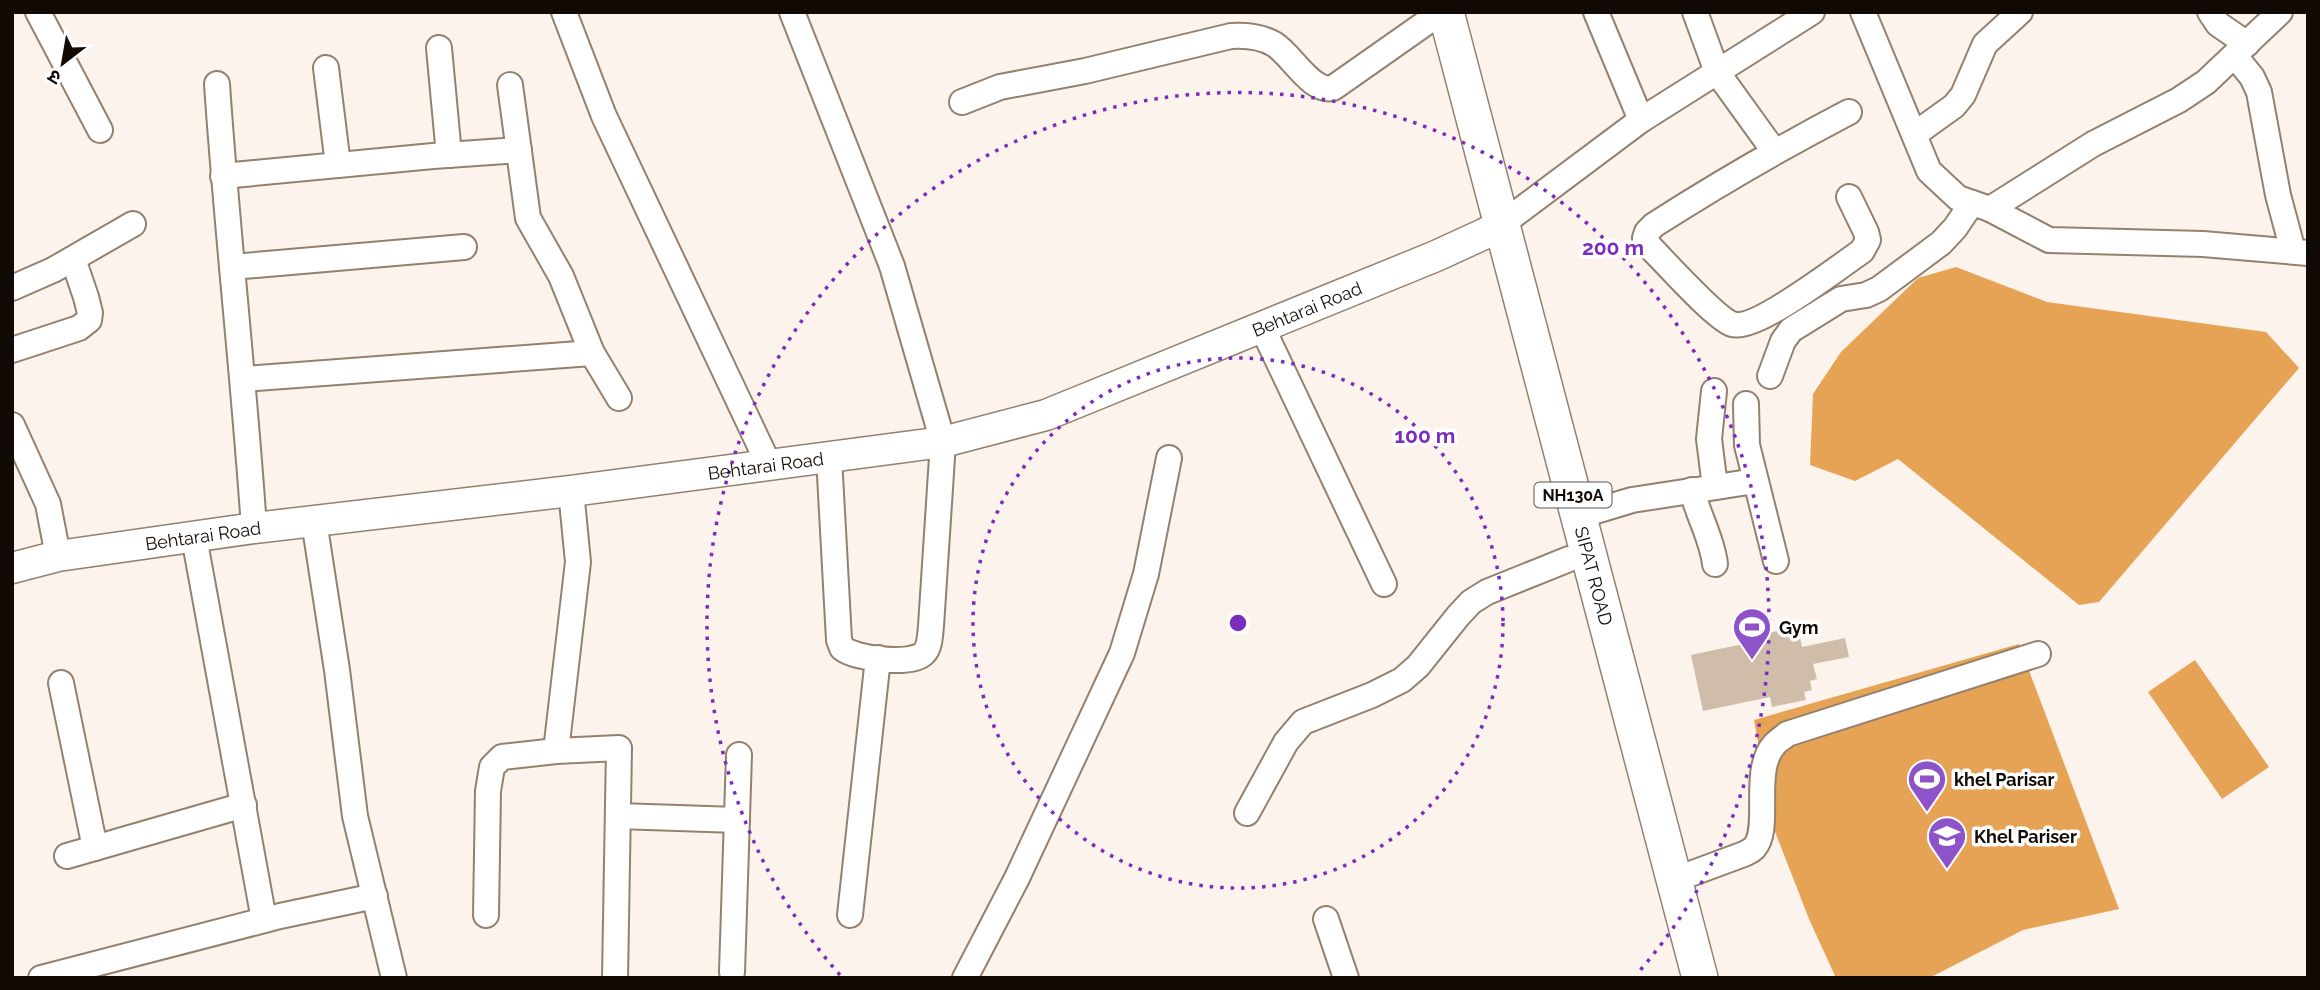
<svg xmlns="http://www.w3.org/2000/svg" width="2320" height="990" font-family="Raleway,'Noto Sans Devanagari',sans-serif">
<rect width="100%" height="100%" fill="#fcf4ec"/>
<g fill="#e6a355">
<polygon points="1956,267 2047,302 2266,332 2299,368 2099,602 2079,605 1898,459 1855,481 1810,465 1813,394 1841,352 1918,278"/>
<polygon points="2019,644 2119,909 2023,930 1929,978 1836,978 1809,919 1774,829 1754,720"/>
<polygon points="2195,660 2269,767 2222,799 2148,692"/>
</g>
<polygon fill="#d0bda9" points="1790,628 1792,638 1800,637 1802,647 1845,638 1849,657 1813,664 1817,679 1810,681 1812,690 1804,692 1806,700 1772,707 1770,697 1703,711 1691,655 1757,641 1756,636"/>
<g fill="none" stroke-linecap="round" stroke-linejoin="round">
<g stroke="#93816e" stroke-width="28">
<g id="minor">
<polyline points="38,12 100,130"/>
<polyline points="564,12 604,116 769,465"/>
<path d="M792 12 892 266 943 442 931 626C930 635 930 647 924 653 912 666 855 659 842 648L839 640 829 457"/>
<polyline points="1596,12 1641,120"/>
<polyline points="1695,12 1717,72 1774,151"/>
<polyline points="1863,12 1929,171 1958,198 1990,209 2049,240 2203,244 2308,253"/>
<polyline points="2210,12 2218,24 2247,44"/>
<polyline points="439,48 449,155"/>
<polyline points="2235,56 2252,77 2259,92 2278,195 2293,251"/>
<polyline points="326,68 338,165"/>
<path d="M217 84C227 232 244 380 254 528"/>
<polyline points="510,85 528,218 561,276 592,353 619,398"/>
<path d="M962 102 1000 87 1085 71 1231 36C1246 35 1260 36 1274 44 1292 55 1311 93 1333 88L1427 22"/>
<polyline points="1915,134 1954,106 1963,95 1985,44 2020,12"/>
<polyline points="223,176 433,156 519,150"/>
<path d="M1849 197 1866 232 1868 240 1862 251C1840 266 1755 332 1732 324 1715 318 1666 263 1650 247L1645 238 1647 232 1654 225C1718 184 1782 147 1849 112"/>
<polyline points="1990,209 2093,144 2179,100 2206,82 2280,12"/>
<polyline points="1502,224 1641,120 1812,12"/>
<polyline points="232,267 464,247"/>
<polyline points="12,288 53,270 133,224"/>
<polyline points="1261,325 1384,584"/>
<polyline points="12,350 79,328 89,320 90,313 86,297 73,259"/>
<polyline points="1770,376 1783,341 1791,330 1841,299 1866,295 1879,289 1941,243 1955,228 1972,203"/>
<polyline points="243,379 592,353"/>
<polyline points="1714,391 1709,439 1715,487"/>
<polyline points="1746,404 1747,445 1776,561"/>
<polyline points="12,425 48,504 58,556"/>
<path d="M1692 490C1698 516 1712 538 1715 564"/>
<polyline points="571,491 578,562 556,751 619,748 615,978"/>
<polyline points="1579,516 1632,500 1755,481"/>
<polyline points="314,521 337,670 355,816 394,978"/>
<polyline points="194,537 264,920"/>
<polyline points="61,683 95,848"/>
<polyline points="1247,813 1286,742 1303,722 1372,695 1402,680 1418,666 1458,616 1471,602 1487,592 1569,559"/>
<polyline points="618,816 737,820"/>
<polyline points="67,856 244,805"/>
<path d="M1674 880 1744 854C1748 852 1751 851 1754 848 1772 829 1751 771 1774 745 1777 741 1783 738 1787 734L2038 654"/>
<polyline points="486,915 488,791 492,767 502,757 556,751"/>
<polyline points="850,915 878,658"/>
<polyline points="1326,919 1346,978"/>
<polyline points="732,972 739,755"/>
<polyline points="41,978 280,916 375,896"/>
<polyline points="965,978 1017,878 1122,653 1146,574 1169,458"/>
</g>
</g>
<g stroke="#93816e" stroke-width="33">
<g id="major">
<path id="s1" d="M12 568 58 556 254 528 571 491 943 442 1046 415 1436 256 1484 234 1502 224"/>
</g>
</g>
<g stroke="#93816e" stroke-width="38">
<g id="highway">
<path id="s2" d="M1446 12 1700 978"/>
</g>
</g>
<use href="#minor" stroke="#fff" stroke-width="24"/>
<use href="#major" stroke="#fff" stroke-width="30"/>
<use href="#highway" stroke="#fff" stroke-width="35"/>
</g>
<g fill="none" stroke="#7b2cbf" stroke-width="3.5" stroke-dasharray="3.5 7">
<circle cx="1238" cy="623" r="265"/>
<path d="M840 975A531 531 0 1 1 1636 975"/>
</g>
<defs>
<g id="stadium-pin" transform="scale(2.0125)"><path d="M0 17L-7.5 6A9.5 9.5 0 1 1 7.5 6Z" fill="#8e53c9" stroke="#fff"/><path d="M0-5a6.5 5 0 1 0 0 10a6.5 5 0 1 0 0-10ZM-3.5-1.8h7v3.6h-7Z" fill="#fff"/></g>
<g id="university-pin" transform="scale(2.0125)"><path d="M0 17L-7.5 6A9.5 9.5 0 1 1 7.5 6Z" fill="#8e53c9" stroke="#fff"/><path d="M0-5L7-2L0 1L-7-2ZM-4 1L0 2.5L4 1V4Q0 6-4 4Z" fill="#fff"/></g>
</defs>
<g fill-rule="evenodd">
<use href="#stadium-pin" x="1752" y="627"/>
<use href="#stadium-pin" x="1927" y="779"/>
<use href="#university-pin" x="1947" y="836"/>
</g>
<g text-anchor="middle" dominant-baseline="central" stroke-width="7" stroke-linejoin="round" paint-order="stroke">
<rect fill="#fff" stroke="#595450" stroke-width="2" x="1534.5" y="482.5" width="77" height="25" rx="5"/>
<g font-size="16" font-weight="bold" fill="#120b05">
<text x="1573" y="495">NH130A</text>
</g>
<g font-size="18" fill="#120b05" stroke="#fff">
<text stroke="none"><textPath href="#s1" startOffset="1328">Behtarai Road</textPath></text>
<text stroke="none"><textPath href="#s1" startOffset="761">Behtarai Road</textPath></text>
<text stroke="none"><textPath href="#s1" startOffset="194">Behtarai Road</textPath></text>
<text stroke="none"><textPath href="#s2" startOffset="583">SIPAT ROAD</textPath></text>
</g>
<g font-size="18" font-weight="bold" fill="#120b05" stroke="#fff" text-anchor="start">
<text x="1779" y="627">Gym</text>
<text x="1954" y="779">khel Parisar</text>
<text x="1974" y="836">Khel Pariser</text>
</g>
</g>
<circle cx="1238" cy="623" r="10" fill="#7b2cbf" stroke="#fff" stroke-width="3.5"/>
<g font-size="21" text-anchor="middle" font-weight="bold" fill="#7b2cbf" stroke="#fff" stroke-width="7" stroke-linejoin="round" paint-order="stroke">
<text x="1613" y="255">200 m</text>
<text x="1425" y="443">100 m</text>
</g>
<rect width="2320" height="990" fill="none" stroke="#120b05" stroke-width="28"/>
<g transform="translate(63 63) rotate(211)" stroke="#ffffff" stroke-width="5" paint-order="stroke">
<path d="M0-5L12 26L0 18L-12 26Z" fill="#120b05"/>
<text y="-10" font-size="19" font-weight="bold" text-anchor="middle" fill="#120b05">उ</text>
</g>
</svg>
